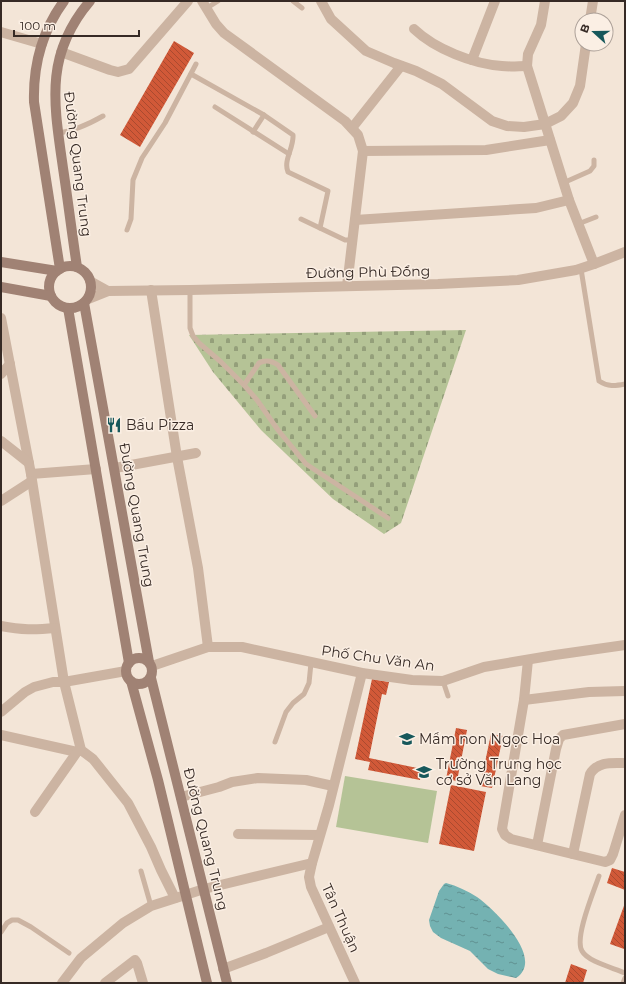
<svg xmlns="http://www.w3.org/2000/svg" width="626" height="984" font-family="Montserrat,sans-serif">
<defs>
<pattern id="cemetery-stones" width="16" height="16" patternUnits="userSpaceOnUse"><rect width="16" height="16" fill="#b5c396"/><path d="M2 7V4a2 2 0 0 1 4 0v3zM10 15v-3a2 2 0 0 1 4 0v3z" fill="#949f7a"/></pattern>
<pattern id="water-ripples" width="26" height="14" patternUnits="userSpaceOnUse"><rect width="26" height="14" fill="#74b2b2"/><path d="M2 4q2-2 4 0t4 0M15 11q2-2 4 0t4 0" fill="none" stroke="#609191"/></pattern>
<pattern id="building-back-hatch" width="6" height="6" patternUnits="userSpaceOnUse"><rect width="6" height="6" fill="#d15938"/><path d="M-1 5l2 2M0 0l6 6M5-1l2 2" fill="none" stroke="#aa4a2f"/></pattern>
</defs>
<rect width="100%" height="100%" fill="#f3e5d7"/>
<polygon fill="url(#cemetery-stones)" points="466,330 401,523 384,534 333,499 261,430 213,372 189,335"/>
<polygon fill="#b5c396" points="345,776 437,791 428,843 336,827"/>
<path fill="url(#water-ripples)" d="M446 883C457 886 468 891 477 897 494 909 546 959 516 978L498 974 488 969 470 951 441 938 433 932 430 926 429 920 439 891 444 884Z"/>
<g fill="url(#building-back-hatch)">
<polygon points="174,41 194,53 140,147 120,135"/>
<polygon points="372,679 389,682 386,695 382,694 369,758 422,769 420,780 368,770 370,762 355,759"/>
<polygon points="456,728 467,730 457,781 446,779"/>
<polygon points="491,734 503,736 492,788 480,786"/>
<polygon points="451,785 486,792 474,851 439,844"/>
<polygon points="612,868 625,872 625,890 607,883"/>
<polygon points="625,903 625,946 624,949 610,944"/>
<polygon points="571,964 587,970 583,983 565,983"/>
</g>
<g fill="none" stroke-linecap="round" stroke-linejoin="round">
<g stroke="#ccb4a2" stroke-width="5">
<polyline points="293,1 302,8"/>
<polyline points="207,8 218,1"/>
<path d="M191 74 264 115 293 135C294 148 283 160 288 172L328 191 320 228"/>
<polyline points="215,107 289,154"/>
<polyline points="253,132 264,115"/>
<path d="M58 133C75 131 89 124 103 116"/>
<polyline points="563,183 590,171 594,166 594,160"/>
<polyline points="301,219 345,240 352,240"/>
<polyline points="578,224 596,217"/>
<polyline points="127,230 131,219 133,180 142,158 165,123 196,64"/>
<path d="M581 269 599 381C608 387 615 386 625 384"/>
<polyline points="190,290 190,328 193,336 199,343 221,362 244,385 257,400 278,430 306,464 388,518"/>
<path d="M244 385 259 363C266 359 272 361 278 365L315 416"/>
<polyline points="443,681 448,696"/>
<polyline points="275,742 286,712 293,703 304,694 309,683 311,663"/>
<polyline points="141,871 151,906"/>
<path d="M599 876C594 891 574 938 582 951 588 962 614 968 625 973"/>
<polyline points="1,932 7,923 12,920 18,920 31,927 69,953"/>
<polyline points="623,983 625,978"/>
</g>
<g stroke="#ccb4a2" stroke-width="10">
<polyline points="202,1 216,24 224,33 345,121 358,135 363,151 347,286"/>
<polyline points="321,1 331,19 366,51 394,63 416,71 442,84 492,121 507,126 524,127 545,124 561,116 573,103 580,86 586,44"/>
<polyline points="545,1 541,25 528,54 527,66 569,200 594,264"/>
<polyline points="590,20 593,1"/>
<path d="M414 29C435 49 473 64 502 66 511 67 519 66 527 66"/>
<polyline points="1,32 42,44"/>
<polyline points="61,52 110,70 118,72 129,69 188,1"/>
<polyline points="472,60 495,1"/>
<polyline points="352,128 401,66"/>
<polyline points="363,151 486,150 550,140"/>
<polyline points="355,220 536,208 569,200"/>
<polyline points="151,290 177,457 198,568 208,647"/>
<polyline points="1,318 31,474 64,682 81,750 93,759 128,803 151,847 161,870 175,898"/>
<polyline points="1,374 10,364"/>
<polyline points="1,441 29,463"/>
<polyline points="115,468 196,453"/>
<polyline points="31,474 96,469"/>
<polyline points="1,501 32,481"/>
<path d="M1 626C22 630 34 630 55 628"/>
<polyline points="528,660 524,700 502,829 505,835 511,839 605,862 610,860 613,854 625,815"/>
<polyline points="152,666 208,647 242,647 362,673 412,680 443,681 484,667 555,655 625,645"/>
<polyline points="524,700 589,692 625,691"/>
<polyline points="1,712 25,692 34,687 53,682 64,682 126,671"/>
<polyline points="1,735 77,752"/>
<polyline points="181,797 219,787 232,782 258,778 306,780 333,786"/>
<polyline points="35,812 77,752 81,750"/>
<polyline points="238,834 319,835"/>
<polyline points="537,845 556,749 559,739 563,735 625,724"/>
<path d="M573 854 590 774C598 761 612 763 625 763"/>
<polyline points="312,863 309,877 311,887 355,983"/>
<polyline points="223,969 266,953 329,927"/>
<polyline points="62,983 81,958 123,923 151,906 204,889 312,863 329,805 362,673"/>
<polyline points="105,983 135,960 137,963 143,983"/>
</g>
<g stroke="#ccb4a2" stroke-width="10">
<polyline points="90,281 108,291"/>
<polyline points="88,299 108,291 190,290 438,284 518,280 576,270 594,264 625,252"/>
</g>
<g stroke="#a08274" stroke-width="10">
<polyline points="1,262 57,271"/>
<circle cx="70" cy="287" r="21"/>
<path d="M77 267C72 234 68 201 63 168 54 104 44 55 90 1"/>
<path d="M60 269 34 102C33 65 42 31 64 1"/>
<polyline points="1,287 51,296"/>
<polyline points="84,303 149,662"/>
<polyline points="68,308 129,663"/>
<circle cx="139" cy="671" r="13"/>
<polyline points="151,678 227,983"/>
<polyline points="131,681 158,780 207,983"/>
</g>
</g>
<defs>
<g id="restaurant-bare" transform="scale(1.2)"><path d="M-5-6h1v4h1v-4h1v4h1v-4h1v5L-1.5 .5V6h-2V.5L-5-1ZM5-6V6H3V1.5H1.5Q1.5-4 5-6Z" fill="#17585b" stroke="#fbefe4" stroke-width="2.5" paint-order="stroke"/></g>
<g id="school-bare" transform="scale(1.2)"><path d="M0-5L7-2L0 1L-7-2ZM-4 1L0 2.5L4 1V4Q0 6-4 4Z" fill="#17585b" stroke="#fbefe4" stroke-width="2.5" paint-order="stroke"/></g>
</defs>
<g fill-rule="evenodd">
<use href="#restaurant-bare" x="114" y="425"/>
<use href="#school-bare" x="407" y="739"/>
<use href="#school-bare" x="424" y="772"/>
</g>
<g text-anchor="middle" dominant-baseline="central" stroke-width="3" stroke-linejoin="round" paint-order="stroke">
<g font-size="14" fill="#362a25" stroke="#fbefe4">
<text transform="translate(78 164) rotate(83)">Đường Quang Trung</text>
<text transform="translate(368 272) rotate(-1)">Đường Phù Đổng</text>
<text transform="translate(137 515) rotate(80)">Đường Quang Trung</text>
<text transform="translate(378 658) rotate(8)">Phố Chu Văn An</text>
<text transform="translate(206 839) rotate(76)">Đường Quang Trung</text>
<text transform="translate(341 918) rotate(66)">Tân Thuận</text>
</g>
<g font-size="14" fill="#362a25" stroke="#fbefe4" text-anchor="start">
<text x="126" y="425">Bấu Pizza</text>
<text x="419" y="739">Mầm non Ngọc Hoa</text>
<text x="436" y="764">Trường Trung học<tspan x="436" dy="16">cơ sở Văn Lang</tspan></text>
</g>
</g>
<rect width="626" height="984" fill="none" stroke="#362a25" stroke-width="4"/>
<g transform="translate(594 32) rotate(291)"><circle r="19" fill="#fbefe4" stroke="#aca098"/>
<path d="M0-3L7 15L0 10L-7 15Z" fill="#17585b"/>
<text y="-6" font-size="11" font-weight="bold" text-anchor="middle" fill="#362a25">B</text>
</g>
<path d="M14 30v6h125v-6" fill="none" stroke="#362a25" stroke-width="2"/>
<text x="20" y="30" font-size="12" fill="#362a25" stroke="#fbefe4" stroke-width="3" paint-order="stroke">100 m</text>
</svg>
